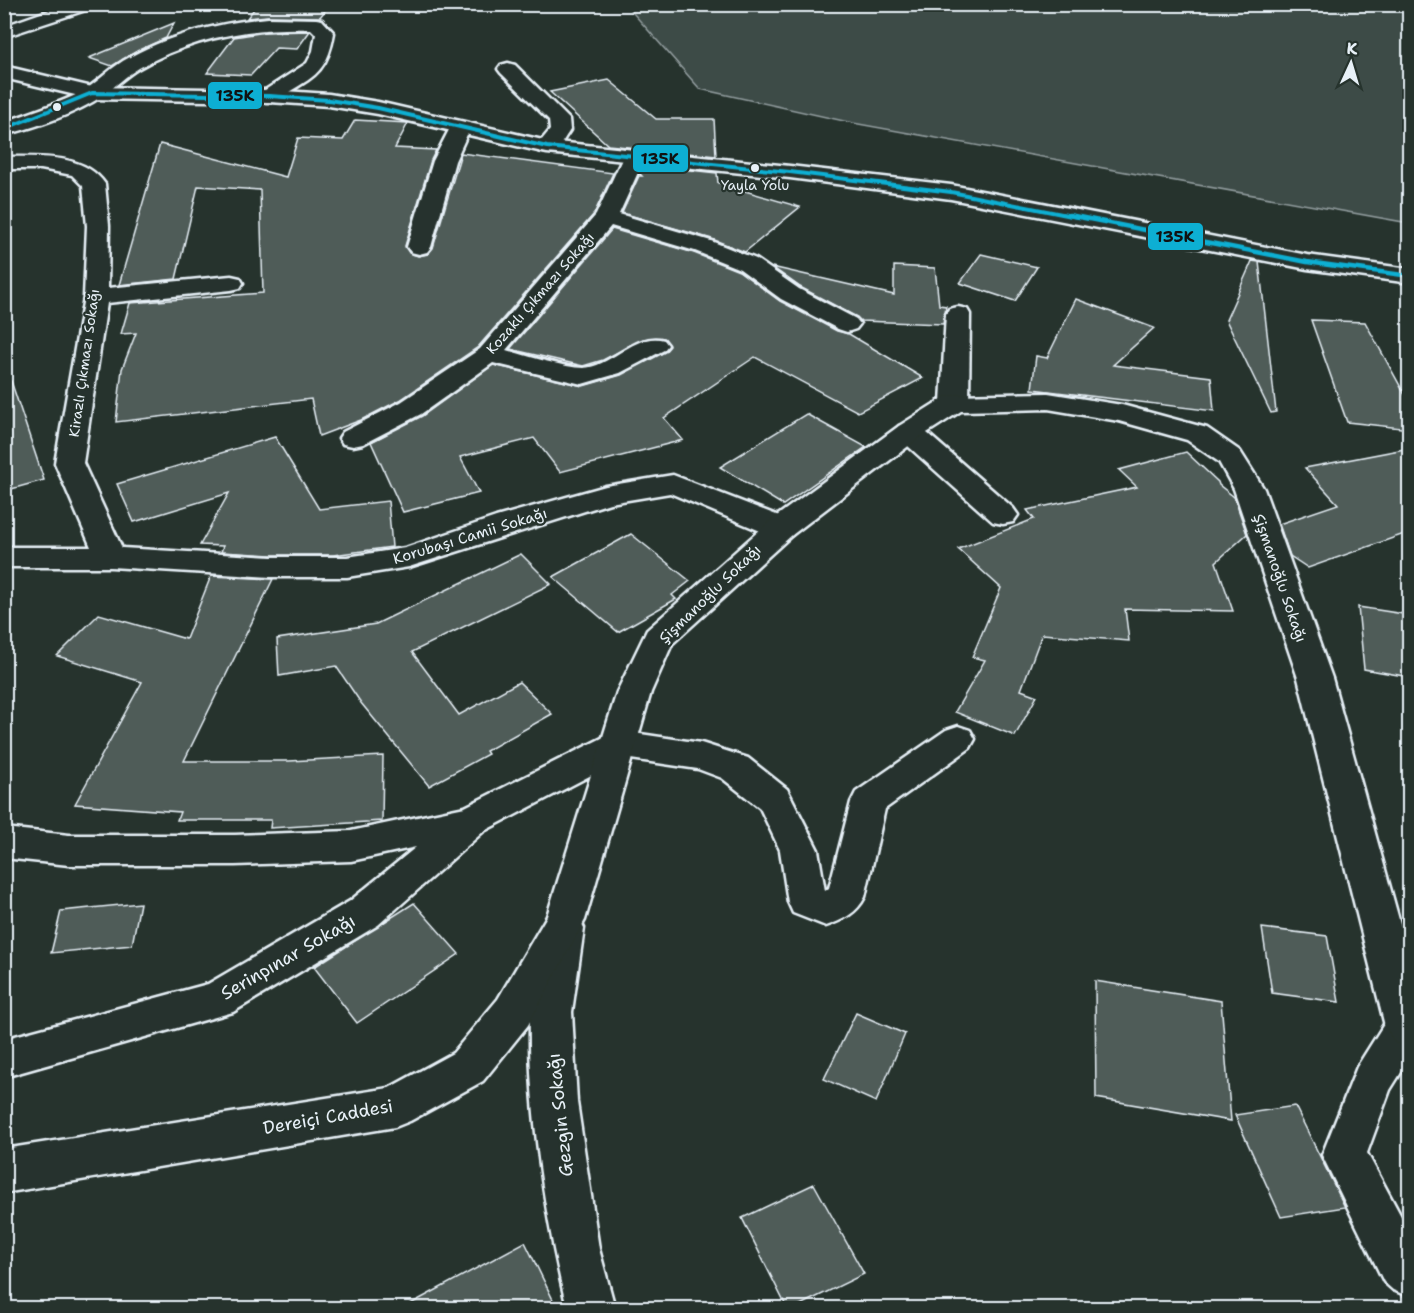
<svg xmlns="http://www.w3.org/2000/svg" width="1414" height="1313" font-family="'Shantell Sans',sans-serif">
<rect width="100%" height="100%" fill="#26332d"/>
<filter id="ink" filterUnits="userSpaceOnUse"><feTurbulence type="fractalNoise" baseFrequency=".0167" numOctaves="2"/><feDisplacementMap in="SourceGraphic" scale="12" xChannelSelector="R" yChannelSelector="G"/><feConvolveMatrix kernelMatrix="1 2 1 2 8 2 1 2 1" color-interpolation-filters="sRGB"/></filter>
<g filter="url(#ink)">
<polygon fill="#3e4b47" stroke="#939ea0" stroke-width="1.5" points="626,5 1409,5 1409,223 853,123 700,89"/>
<g fill="#505c59" stroke="#e8f1f8" stroke-width="1.5">
<polygon points="257,5 328,7 320,17 268,16 247,18"/>
<polygon points="174,23 166,38 139,50 112,66 89,58"/>
<polygon points="310,31 297,49 276,48 251,75 207,73 234,37 266,32"/>
<polygon points="609,80 656,119 714,119 716,156 608,145 550,92"/>
<polygon points="355,120 408,123 395,148 436,150 431,160 405,246 409,253 418,256 428,254 433,248 461,153 613,173 594,214 478,347 400,400 361,420 319,436 311,399 116,422 122,369 136,333 121,334 130,303 263,293 260,190 198,186 176,279 119,285 160,144 286,177 298,138 343,140"/>
<polygon points="644,165 717,173 718,183 739,184 738,189 800,207 745,252 712,239 622,213 639,176 642,176 640,174"/>
<polygon points="612,229 694,253 739,271 780,301 837,331 849,334 923,378 858,412 755,357 664,418 683,440 560,472 534,438 460,457 479,493 403,512 371,442 422,416 493,365 583,386 621,375 665,352 670,346 664,338 643,339 603,360 583,366 510,349"/>
<polygon points="981,254 1037,267 1015,301 960,283"/>
<polygon points="1252,261 1259,262 1276,412 1271,413 1226,320"/>
<polygon points="894,266 935,268 939,305 946,306 943,324 861,321 857,317 800,287 772,267 894,295"/>
<polygon points="1076,299 1154,328 1113,365 1211,377 1214,411 1032,389 1036,356 1047,358"/>
<polygon points="1311,320 1365,322 1410,404 1410,429 1347,422"/>
<polygon points="11,381 44,480 4,491 4,382"/>
<polygon points="806,414 866,447 783,505 720,467"/>
<polygon points="275,437 319,509 388,501 392,547 333,555 271,555 221,552 223,546 200,545 229,493 134,522 117,484"/>
<polygon points="1410,448 1410,532 1308,568 1290,556 1279,524 1338,504 1305,468"/>
<polygon points="1186,452 1218,482 1219,485 1234,497 1247,534 1216,562 1233,611 1125,609 1129,641 1042,634 1021,690 1037,696 1015,736 955,712 985,660 972,657 1001,588 958,549 1034,519 1027,510 1137,487 1119,470"/>
<polygon points="631,534 690,581 672,595 676,599 618,632 553,577"/>
<polygon points="521,554 551,584 412,652 459,715 519,682 552,714 486,751 488,754 429,786 361,703 336,666 279,676 277,639 376,624"/>
<polygon points="211,576 273,579 184,761 289,761 383,756 382,821 270,828 271,820 177,820 180,812 75,804 142,682 57,656 99,614 186,639"/>
<polygon points="1358,607 1410,615 1410,677 1364,669"/>
<polygon points="140,903 132,945 51,953 61,911"/>
<polygon points="414,903 459,954 357,1023 314,967"/>
<polygon points="1262,928 1327,936 1339,1002 1272,993"/>
<polygon points="1095,981 1221,1001 1231,1121 1096,1098"/>
<polygon points="856,1013 905,1034 876,1102 824,1079"/>
<polygon points="1295,1106 1344,1205 1345,1207 1281,1217 1235,1115"/>
<polygon points="814,1184 864,1274 794,1308 787,1308 742,1218"/>
<polygon points="525,1242 557,1308 403,1308"/>
</g>
<g fill="none" stroke-linecap="round" stroke-linejoin="round">
<g stroke="#e8f1f8" stroke-width="5">
<g id="street">
<polygon points="67,4 95,4 92,8 4,37 4,26"/>
<path d="M268 18 316 19 322 20 334 33C327 76 310 78 276 100H262L259 96 262 92 307 63 313 51 316 34 311 29C250 27 192 38 139 68 125 76 115 87 102 96 78 113 34 128 4 135V122C29 113 54 105 78 94 95 85 107 71 123 61 167 35 217 23 268 18Z"/>
<path d="M508 63 515 65 569 119 570 130C562 142 556 156 540 151L536 147 550 130 549 120 501 73 498 69 501 65Z"/>
<polygon points="460,122 467,124 470,128 455,161 431,247 427,252 419,254 411,252 407,247 433,161 450,128 453,124"/>
<path d="M634 151 642 152 645 157 619 214 711 241 756 259 799 289 856 319 860 324 856 329 847 332 838 329 781 299 740 269 695 251 611 226 506 350C525 355 566 368 583 368 612 367 635 332 664 340L668 345 664 350 620 373 582 384 493 363 421 414 363 444 353 446 343 444 339 438 343 432 401 402 480 349 596 215 623 157 626 152Z"/>
<path d="M4 157C38 157 84 153 105 184L109 226 108 288 231 276 240 278 243 283 240 288 231 290 107 303 83 463 122 548 271 557H347L405 548 496 517 606 486 673 475 792 521 796 528 792 535 781 538 770 535 670 493 610 503 409 567 347 577H271L111 567H4V547H91L55 463 84 297 87 226 83 186 72 175 41 169H4Z"/>
<polygon points="958,307 967,309 970,314 969,403 965,409 955,411 945,409 941,403 946,314 949,309"/>
<polygon points="909,424 919,426 1013,508 1018,515 1013,522 1003,524 993,522 899,438 895,432 899,426"/>
<path d="M958 726 970 730 975 739 970 748 885 809 865 897C857 913 843 920 826 926L793 913 788 902 780 850 760 808 722 778 698 769 624 758 484 831 378 925 233 1012 4 1077V1039L208 984 350 901 416 847 351 861 235 865H69L4 858V828L69 835H235L351 831 465 807 608 735 620 731 701 743 748 758 787 789 818 850 825 891 829 888 851 802 856 792 946 730Z"/>
<path d="M564 911 578 916 584 928 572 1012 577 1102 599 1249 615 1308H567C545 1217 528 1107 530 1014 531 986 540 956 544 928L550 916Z"/>
<polygon points="1406,1007 1410,1009 1410,1058 1390,1090 1367,1153 1410,1233 1410,1297 1393,1290 1384,1282 1322,1155 1357,1067 1391,1013"/>
</g>
</g>
<g stroke="#e8f1f8" stroke-width="5">
<g id="secondary">
<polygon points="4,66 92,87 269,90 329,94 378,102 547,141 790,166 951,185 1307,255 1410,269 1410,283 1307,269 951,199 790,178 547,153 378,114 329,106 269,102 92,99 4,78"/>
<polygon points="1048,393 1122,405 1207,428 1240,451 1264,489 1332,678 1396,909 1410,959 1410,1048 1395,1043 1385,1026 1298,678 1234,489 1219,462 1187,440 1119,421 1048,409 961,411 919,438 792,535 672,644 651,692 585,920 528,1025 483,1081 410,1121 395,1127 4,1193 4,1149 389,1088 453,1053 498,999 547,916 617,692 647,630 770,521 899,426 945,397 955,395"/>
</g>
</g>
<use href="#street" fill="#26332d" fill-rule="evenodd"/>
<use href="#secondary" fill="#26332d" fill-rule="evenodd"/>
<g stroke="#26332d" stroke-width="7">
<polyline id="bus-1-far1" points="4,129 92,93 269,96 329,100 378,108 547,147 790,172 951,192 1077,217"/>
</g>
<g stroke="#26332d" stroke-width="8">
<polyline id="bus-1" points="1069,215 1307,262 1410,276"/>
</g>
<use href="#bus-1-far1" stroke="#0dafd3" stroke-width="4"/>
<use href="#bus-1" stroke="#0dafd3" stroke-width="4.5"/>
</g>
</g>
<g fill="#e8f1f8" stroke="#26332d" stroke-width="2">
<circle cx="57" cy="107" r="5"/>
<circle cx="755" cy="168" r="5"/>
</g>
<g text-anchor="middle" dominant-baseline="central" stroke-width="4.5" stroke-linejoin="round" paint-order="stroke">
<g font-size="14" fill="#e8f1f8" stroke="#26332d">
<text x="755" y="185">Yayla Yolu</text>
</g>
<g font-size="14" fill="#e8f1f8" stroke="#26332d">
<text transform="translate(540 293) rotate(-49)">Kozaklı Çıkmazı Sokağı</text>
<text transform="translate(84 363) rotate(-82)">Kirazlı Çıkmazı Sokağı</text>
</g>
<g font-size="15" fill="#e8f1f8" stroke="#26332d">
<text transform="translate(470 536) rotate(-17)">Korubaşı Camii Sokağı</text>
<text transform="translate(1280 578) rotate(71)">Şişmanoğlu Sokağı</text>
<text transform="translate(710 594) rotate(-44)">Şişmanoğlu Sokağı</text>
</g>
<g font-size="18" fill="#e8f1f8" stroke="#26332d">
<text transform="translate(288 957) rotate(-30)">Serinpınar Sokağı</text>
<text transform="translate(560 1115) rotate(-96)">Gezgin Sokağı</text>
<text transform="translate(328 1117) rotate(-10)">Dereiçi Caddesi</text>
</g>
</g>
<g stroke="#26332d" stroke-width="2">
<rect x="207" y="81" width="56" height="29" rx="6" fill="#0dafd3"/>
<rect x="632" y="144" width="57" height="29" rx="6" fill="#0dafd3"/>
<rect x="1147" y="222" width="57" height="29" rx="6" fill="#0dafd3"/>
</g>
<g font-size="16" text-anchor="middle" font-weight="bold" fill="#111">
<text x="235" y="101">135K</text>
<text x="660" y="164">135K</text>
<text x="1175" y="242">135K</text>
</g>
<rect width="1414" height="1313" fill="none" stroke="#26332d" stroke-width="24"/>
<rect x="12" y="12" width="1390" height="1289" fill="none" stroke="#e8f1f8" stroke-width="2" filter="url(#ink)"/>
<g transform="translate(1351 63) rotate(4)" stroke="#26332d" stroke-width="4.5" paint-order="stroke">
<path d="M0-4.5L10 22L0 15L-10 22Z" fill="#e8f1f8"/>
<text y="-9" font-size="16" font-weight="bold" text-anchor="middle" fill="#e8f1f8">K</text>
</g>
</svg>
